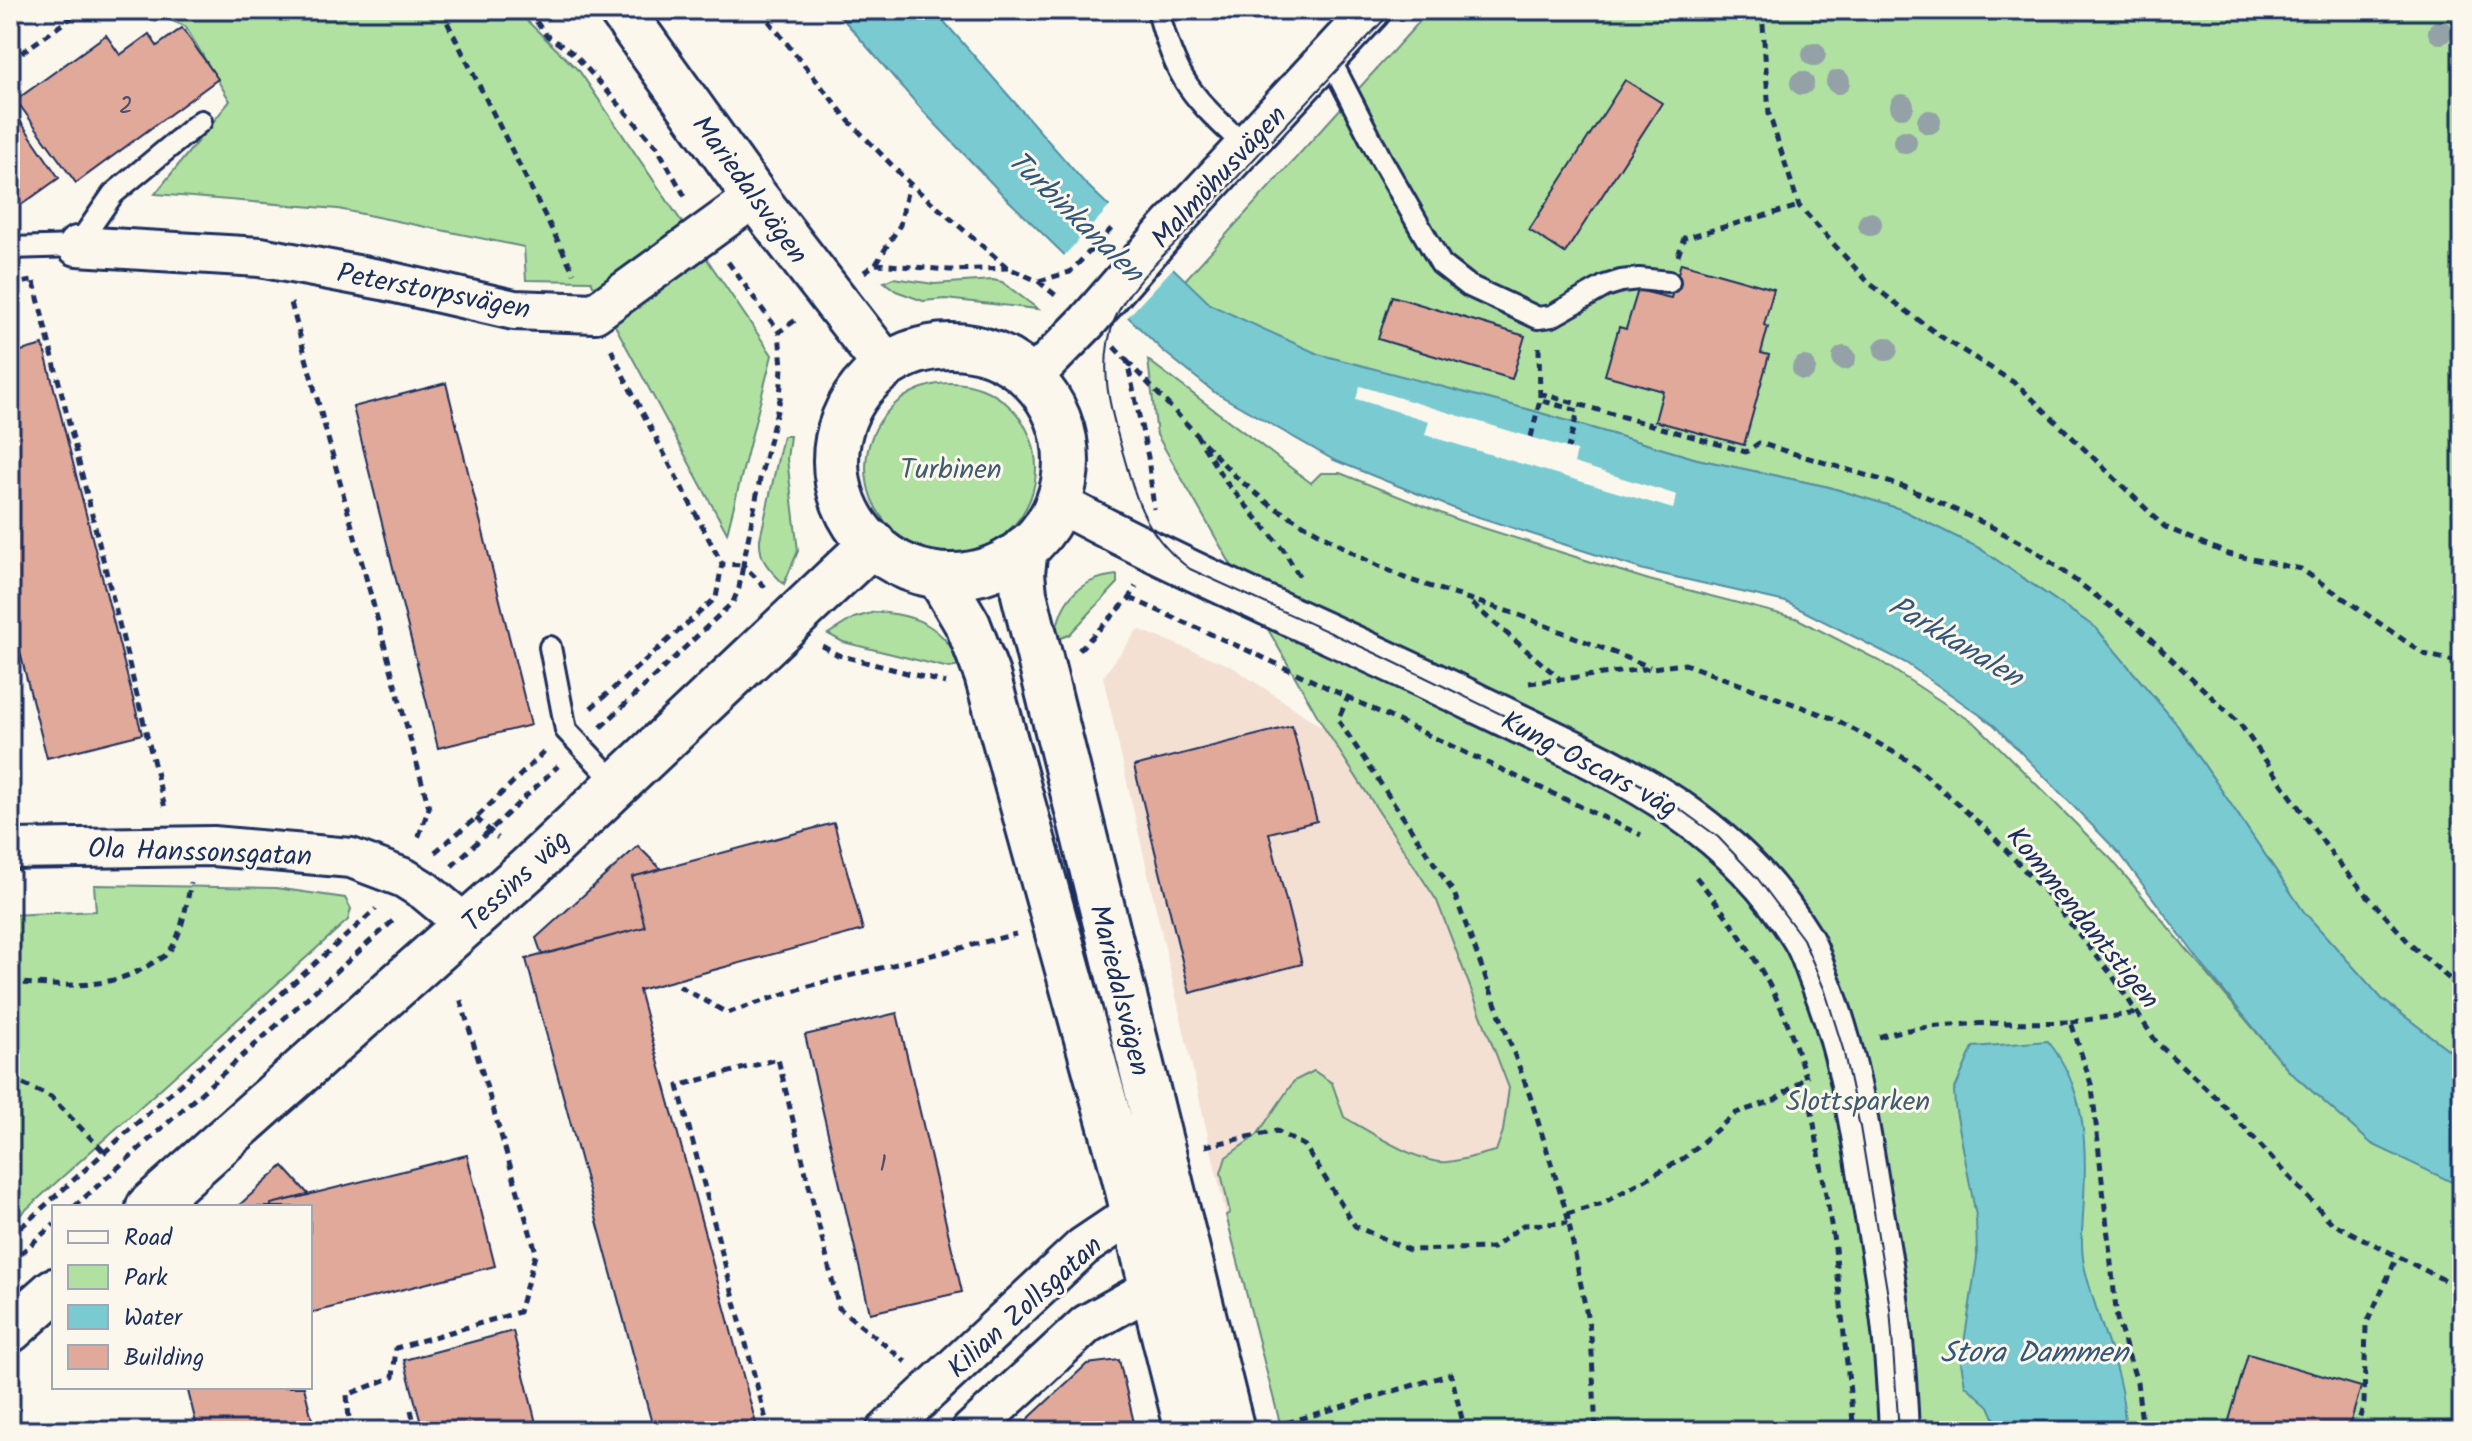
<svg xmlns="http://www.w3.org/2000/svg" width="2472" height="1441" viewBox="0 0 2472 1441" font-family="Kalam,sans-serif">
<rect width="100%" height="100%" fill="#fbf7ec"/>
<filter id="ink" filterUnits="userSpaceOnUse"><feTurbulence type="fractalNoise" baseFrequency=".0125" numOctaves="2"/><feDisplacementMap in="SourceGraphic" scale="16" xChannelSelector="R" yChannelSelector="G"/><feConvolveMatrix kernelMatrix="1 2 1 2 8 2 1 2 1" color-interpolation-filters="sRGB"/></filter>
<g filter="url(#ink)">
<!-- built -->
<path fill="#f3e0d3" d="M1138 629 1231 666 1325 729 1437 901 1530 1142 1226 1215 1103 677Z"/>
<!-- green -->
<path fill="#b0e1a1" stroke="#668880" stroke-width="2" d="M144 10H516L580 72 772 355 727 533 591 281 526 280 524 247 338 209 155 194 230 101 185 26Z
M1430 10H2462V1060L2382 999 2304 912 2175 722 2096 628 1979 548 1900 509 1829 487 1697 459 1527 409 1461 401 1221 323 1185 280Z
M893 278 934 284 993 280 1002 282 1038 309 945 299 923 301 896 291 884 282Z
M1148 360 1311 483 1321 473H1340L1458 520 1649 580 1796 618 1880 661 1977 725 2112 860 2288 1070 2372 1144 2462 1185V1431H1282L1226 1215 1230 1213 1221 1173 1226 1157 1257 1135 1294 1081 1314 1071 1332 1083 1344 1117C1367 1130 1421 1165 1447 1162 1463 1161 1480 1154 1496 1151L1503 1131 1509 1088 1437 901 1325 729 1157 435Z
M866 468a85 85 0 1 1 170 0a85 85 0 1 1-170 0Z
M783 436H790L787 459 798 551 784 584C769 569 759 561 760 539Z
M1117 575V584L1069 635 1055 640C1059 601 1078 579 1117 575Z
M875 612C916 614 944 626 961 666L949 668 843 642 828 634 854 618Z
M94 885 276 888 345 898 351 909 348 920 10 1224V915L96 911Z"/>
<!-- water -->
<path fill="#7acbd1" stroke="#548da3" stroke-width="2" d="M835 10H934L1084 182 1211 305 1318 354 1527 409 1697 459 1829 487 1900 509 1979 548 2096 628 2175 722 2304 912 2382 999 2462 1060V1187L2372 1144 2288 1070 2204 967 2120 854 1994 725 1906 663 1786 602 1644 570 1463 512 1334 460 1214 392 1162 350 1003 195 923 111Z
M2048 1041C2085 1088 2087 1141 2084 1198 2083 1220 2080 1243 2084 1265 2096 1321 2126 1374 2125 1431H2000L1989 1406 1965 1385 1961 1363 1977 1258 1976 1216 1955 1106 1954 1091 1973 1047Z"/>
<!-- pier -->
<path fill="#fbf7ec" d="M1112 204 1176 265 1125 320 1062 258Z
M1360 386 1577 451 1574 463 1677 495 1673 509 1425 435 1429 421 1356 399Z"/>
<!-- building -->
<path fill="#e1a999" stroke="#1b2f5e" stroke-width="2" d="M182 28 218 79 76 183 16 100 106 35 120 55 149 34 157 46Z
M1625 80 1662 103 1565 253 1529 230Z
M10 106 59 178 21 205 10 190Z
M1681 263 1774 289 1764 325 1768 327 1761 353 1769 355 1744 445 1655 421 1663 391 1605 375 1619 327 1626 329 1638 290 1671 298Z
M1392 296 1525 336 1512 379 1378 339Z
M43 345 142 734 47 758 10 613V354Z
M446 383 531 725 438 748 353 407Z
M1292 726 1317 821 1269 833 1302 964 1190 993 1134 766Z
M834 823 863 930 639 990 758 1431H654L526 959 645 927 632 877Z
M638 846 661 869 632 877 645 927 542 955 536 938Z
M897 1013 962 1292 870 1313 805 1035Z
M467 1155 495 1266 310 1313V1207H271V1204Z
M283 1166 309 1195 271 1204V1207H237Z
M513 1331 538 1431H423L404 1360Z
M2248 1354 2361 1387 2348 1431H2226Z
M1119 1360 1136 1431H1015L1087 1364Z
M187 1387H304L315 1431H198Z"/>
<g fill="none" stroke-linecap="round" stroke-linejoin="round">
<!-- service casing -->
<g stroke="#1b2f5e" stroke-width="26">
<path id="service" d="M1158 10C1175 80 1193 98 1245 146
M1326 58 1336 71 1381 159 1441 264 1469 286 1538 318 1552 316 1605 286 1621 281 1639 279 1669 282
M10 248 77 246 113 194 201 121
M550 647 566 730 617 784"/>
</g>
<!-- minor casing -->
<g stroke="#1b2f5e" stroke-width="44">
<path id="minor" d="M77 246 260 257 383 280 514 310 595 313 755 197
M1033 377 1087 322 1166 231 1371 10
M1058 503C1193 576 1337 635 1476 703 1603 765 1724 810 1802 938 1809 949 1813 963 1818 976 1844 1038 1856 1104 1867 1170 1874 1216 1884 1261 1889 1307 1895 1348 1897 1390 1899 1431
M10 849 213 846 351 858 404 878 425 891 466 925
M886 1431 1083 1247 1135 1212 1160 1205
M971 1431 1087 1324 1177 1274"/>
</g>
<!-- tertiary casing -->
<g stroke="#1b2f5e" stroke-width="50">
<path id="tertiary" d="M149 1207 528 869 873 543
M10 1330 54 1291"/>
</g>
<!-- secondary casing -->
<g stroke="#1b2f5e" stroke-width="50">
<path id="secondary" d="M621 10 755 197 885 365
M836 461a115 115 0 1 1 230 0a115 115 0 1 1-230 0Z
M1025 548 1022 573 1024 594 1232 1431
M941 579 968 625 987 675 1122 1166 1188 1431"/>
</g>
<!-- path -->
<path stroke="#1b2f5e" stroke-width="5" stroke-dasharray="8 6" stroke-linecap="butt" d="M441 10 574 273
M528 10 546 35 574 54 657 147 687 200
M760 10 849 121 909 183 1008 268 1038 281 1059 298
M1762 10 1769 114 1799 206 1869 283 1940 336 2018 385 2165 527 2228 554 2301 569 2424 654 2462 663
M10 61 82 10
M1678 256 1684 238 1799 206
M728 262 779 332
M876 264 900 225 909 183
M864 272 876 264 950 270 1008 268
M1039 281 1070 272 1113 227
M34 282 165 808
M10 285 36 280
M291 303 429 808 417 841
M1114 347 1127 361 1148 457 1154 509
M1539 347 1540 400 1578 411 1568 448
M1127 361 1197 435
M1539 393 1746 452 1759 443 1905 487 1990 526 2034 550 2137 626 2240 724 2336 860 2412 946 2462 990
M1196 434 1225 481 1283 549 1299 576
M1531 437 1540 400
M1204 443 1236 477 1270 505 1364 559 1407 579 1519 615 1650 667
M765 587 743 565 761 474 780 399 782 367 779 332 797 319
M1130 598 1260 656 1641 835
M1472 604 1559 678
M822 646 838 655 946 683
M1079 650 1130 598 1136 586
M1529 683 1685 664 1837 720 1911 762 1989 832 2044 891 2112 975 2157 1043 2216 1097 2332 1223 2452 1284 2462 1286
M1349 695 1338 720 1454 893 1530 1096 1567 1214 1591 1336 1596 1431
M591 708 716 598 722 564 628 385 610 347
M601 727 733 602 739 588 743 565 722 564
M476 818 498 838
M435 852 476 818 545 751
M452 866 558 766
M1696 877C1730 918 1760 963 1783 1012 1792 1033 1798 1055 1806 1077
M10 982C57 986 109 991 151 964 155 961 163 958 167 954 182 938 186 904 191 883
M679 986 727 1013 805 987 1016 934
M2071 1022 2138 1013
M1879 1037C1930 1020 2015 1024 2071 1022L2092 1087 2117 1319 2137 1382 2143 1431
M10 1078 51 1097 105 1153
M1809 1094 1835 1248 1854 1431
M1205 1146 1277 1131 1305 1146 1355 1226 1409 1250 1493 1248 1523 1225 1568 1223
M74 1207 395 919
M1567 1214 1603 1203 1684 1158 1736 1113 1775 1100 1808 1076
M10 1237 376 909
M10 1263 54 1224
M411 1410 416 1431
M1273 1427 1451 1374 1465 1431
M350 1431 347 1395 393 1377 396 1348 519 1312 536 1252 460 998
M769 1431 678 1086 778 1059 839 1308 906 1362
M2356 1431 2364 1403 2366 1325 2397 1257"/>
<!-- service -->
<use href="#service" stroke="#fbf7ec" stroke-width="20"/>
<!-- minor -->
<use href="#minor" stroke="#fbf7ec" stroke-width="38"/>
<!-- tertiary -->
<use href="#tertiary" stroke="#fbf7ec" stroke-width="44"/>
<!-- secondary -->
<use href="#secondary" stroke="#fbf7ec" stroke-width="44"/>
<!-- tram -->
<path stroke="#1b2f5e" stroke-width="2" d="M1393 10C1327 81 1260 152 1195 223 1169 251 1127 286 1114 321 1097 367 1111 412 1124 457 1138 506 1148 538 1190 569L1375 653 1587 756 1662 796 1718 837 1758 879 1803 939 1825 991 1843 1049 1860 1127 1890 1308 1899 1431"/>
</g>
<!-- trees -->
<g fill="#94a2a7">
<circle cx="2440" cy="32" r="12"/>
<circle cx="1814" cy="54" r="12"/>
<circle cx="1838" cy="82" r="12"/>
<circle cx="1802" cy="83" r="12"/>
<circle cx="1902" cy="106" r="12"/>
<circle cx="1929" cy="122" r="12"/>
<circle cx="1905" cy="142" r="12"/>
<circle cx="1870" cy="224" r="12"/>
<circle cx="1886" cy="349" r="12"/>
<circle cx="1844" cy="358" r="12"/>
<circle cx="1804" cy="368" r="12"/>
</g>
</g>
<g text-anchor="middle" stroke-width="6" stroke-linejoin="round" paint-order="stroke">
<!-- number labels -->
<g font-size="24" fill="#4c4e6d">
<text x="126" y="113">2</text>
<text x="883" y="1171">1</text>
</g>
<!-- street labels -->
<g font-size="28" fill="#1b2f5e" stroke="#fbf7ec">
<text transform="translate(1218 176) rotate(-47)" y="10">Malmöhusvägen</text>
<text transform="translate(751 189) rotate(54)" y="10">Mariedalsvägen</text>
<text transform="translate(434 290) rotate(11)" y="10">Peterstorpsvägen</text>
<text transform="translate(1590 763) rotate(28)" y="10">Kung Oscars väg</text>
<text transform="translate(200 851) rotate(2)" y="10">Ola Hanssonsgatan</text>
<text transform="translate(515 880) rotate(-43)" y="10">Tessins väg</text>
<text transform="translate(2084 917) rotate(51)" y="10">Kommendantstigen</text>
<text transform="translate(1121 990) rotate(76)" y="10">Mariedalsvägen</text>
<text transform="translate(1024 1306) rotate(-42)" y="10">Kilian Zollsgatan</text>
</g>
<!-- park labels -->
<g font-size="28" fill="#405c6f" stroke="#fbf7ec">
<text x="951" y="478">Turbinen</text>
<text x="1858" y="1110">Slottsparken</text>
</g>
<!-- water labels -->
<g font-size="30" font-style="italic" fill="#33567b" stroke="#fbf7ec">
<text transform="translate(1076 216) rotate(44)" y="10">Turbinkanalen</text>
<text transform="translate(1956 641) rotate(31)" y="10">Parkkanalen</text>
<text x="2034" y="1362">Stora Dammen</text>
</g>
</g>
<!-- margin -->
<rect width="2472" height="1441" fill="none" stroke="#fbf7ec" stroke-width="40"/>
<rect x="20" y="20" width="2432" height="1401" fill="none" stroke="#1b2f5e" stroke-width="3" filter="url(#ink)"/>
<!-- legend -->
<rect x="52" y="1205" width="260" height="184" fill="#fbf7ec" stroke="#a1a7b3" stroke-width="2"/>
<rect x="68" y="1231" width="40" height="12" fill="#fbf7ec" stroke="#a1a7b3" stroke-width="2"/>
<text x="124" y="1245" font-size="24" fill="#1b2f5e">Road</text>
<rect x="68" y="1265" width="40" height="24" fill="#b0e1a1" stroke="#a1a7b3" stroke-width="2"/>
<text x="124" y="1285" font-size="24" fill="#1b2f5e">Park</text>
<rect x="68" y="1305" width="40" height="24" fill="#7acbd1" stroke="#a1a7b3" stroke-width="2"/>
<text x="124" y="1325" font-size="24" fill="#1b2f5e">Water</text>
<rect x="68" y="1345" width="40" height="24" fill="#e1a999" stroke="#a1a7b3" stroke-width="2"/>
<text x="124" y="1365" font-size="24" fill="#1b2f5e">Building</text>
</svg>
